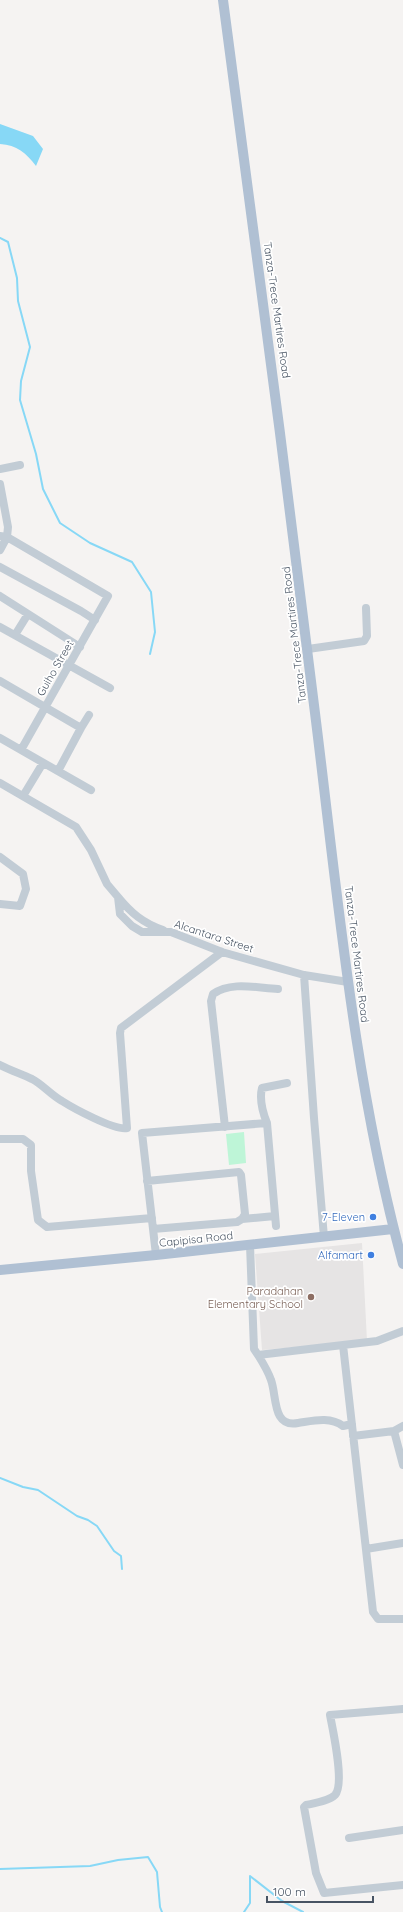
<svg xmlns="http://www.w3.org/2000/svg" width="403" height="1912" viewBox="0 0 403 1912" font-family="Quicksand,sans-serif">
<rect width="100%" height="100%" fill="#f5f3f2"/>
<!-- education -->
<path fill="#e6e4e4" d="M362 1243 367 1341 262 1350 255 1254Z"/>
<!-- green -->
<path fill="#bef5d7" d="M244 1132 246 1163 229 1165 226 1134Z"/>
<!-- water -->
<path fill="#87d8f6" d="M0 124 33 136 43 149 36 166C26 153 17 145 0 144Z"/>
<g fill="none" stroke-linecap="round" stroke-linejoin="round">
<!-- stream -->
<path stroke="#87d8f6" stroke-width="2" d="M0 238 8 242 17 278 18 301 30 347 21 381 20 400 36 454 43 489 60 523 90 543 132 562 151 592 155 632 150 654
M0 1478 23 1487 38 1490 77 1516 88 1520 97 1526 114 1551 121 1556 122 1569
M0 1869 90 1866 118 1860 148 1857 157 1872 160 1907 162 1912
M244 1912 250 1903V1876L282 1901 303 1912"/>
<!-- minor -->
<path stroke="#c2ccd5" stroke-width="8" d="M0 469 20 465
M0 484 8 527 7 537 108 596 21 750
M0 536 7 537 0 550
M0 567 81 611 95 620
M0 596 80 647
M0 627 110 688
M15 635 28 614
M308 649 364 641 367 636 366 608
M0 681 81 728 89 715
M0 738 91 790
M58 771 81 728
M0 783 76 827 91 850 107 884 118 897 120 914 132 926 142 932H171L222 952 304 975 348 982
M23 796 43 763
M0 857 23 874 26 889 20 906 0 904
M118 897C131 913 143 923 163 930
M304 975 314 1118 324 1237
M0 1065C10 1070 21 1074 32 1079 42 1084 51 1095 62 1101 73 1108 115 1131 127 1128L120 1033 121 1028 222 952
M225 1127 211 1001 213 994C231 981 257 988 278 989
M0 1139H23L31 1145V1171L38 1220 47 1227 152 1218
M147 1181 239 1172 241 1175 245 1214 242 1219 237 1222 153 1229
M242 1219 275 1216
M276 1226 267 1123C263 1113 259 1100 262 1088L287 1083
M250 1245 254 1349 258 1355 343 1345 373 1612 378 1619H403
M156 1255 142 1133 267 1123
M343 1345 377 1341 403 1331
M258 1355C263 1363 268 1371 271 1380 277 1396 272 1428 298 1423 312 1421 330 1416 343 1426L352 1424
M394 1431 403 1465
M353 1436 394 1431 403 1426
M366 1549 403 1543
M403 1709 330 1715C333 1731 345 1784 335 1795 329 1801 315 1803 306 1805L304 1807 316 1873 324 1893 403 1885
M349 1838 403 1830"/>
<!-- major -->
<path stroke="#b0c0d3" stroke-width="10" d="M223 0C255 238 286 475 315 713 338 898 354 1084 403 1264
M0 1270 156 1255 393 1229"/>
</g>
<!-- markers -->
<g fill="#3f7fe0" stroke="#fff" stroke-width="1.5">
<circle cx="373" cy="1217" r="4"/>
<circle cx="371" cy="1255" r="4"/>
</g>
<circle fill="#8d6e63" stroke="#fff" stroke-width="1.5" cx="311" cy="1297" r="4"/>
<g text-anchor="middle" stroke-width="3.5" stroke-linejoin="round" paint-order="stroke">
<!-- street labels -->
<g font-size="11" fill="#485463" stroke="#fff">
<text transform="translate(277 310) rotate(82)" y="4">Tanza-Trece Martires Road</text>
<text transform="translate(294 635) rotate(-97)" y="4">Tanza-Trece Martires Road</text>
<text transform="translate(55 668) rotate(-60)" y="4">Guiho Street</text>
<text transform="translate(214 936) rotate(18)" y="4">Alcantara Street</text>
<text transform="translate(357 954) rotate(83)" y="4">Tanza-Trece Martires Road</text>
<text transform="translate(196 1239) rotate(-6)" y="4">Capipisa Road</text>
</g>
<!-- shop labels -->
<g font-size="11" fill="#366cbe" stroke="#fff" text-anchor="end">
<text x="365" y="1221">7-Eleven</text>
<text x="363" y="1259">Alfamart</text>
</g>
<!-- education labels -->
<g font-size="11" fill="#785e54" stroke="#fff" text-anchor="end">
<text x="303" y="1295">Paradahan<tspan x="303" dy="13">Elementary School</tspan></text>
</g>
</g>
<!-- scale -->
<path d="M267 1896v6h106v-6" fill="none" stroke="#485463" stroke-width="2"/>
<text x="273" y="1896" font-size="12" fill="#485463" stroke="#ffffff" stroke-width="3" paint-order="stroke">100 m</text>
</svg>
